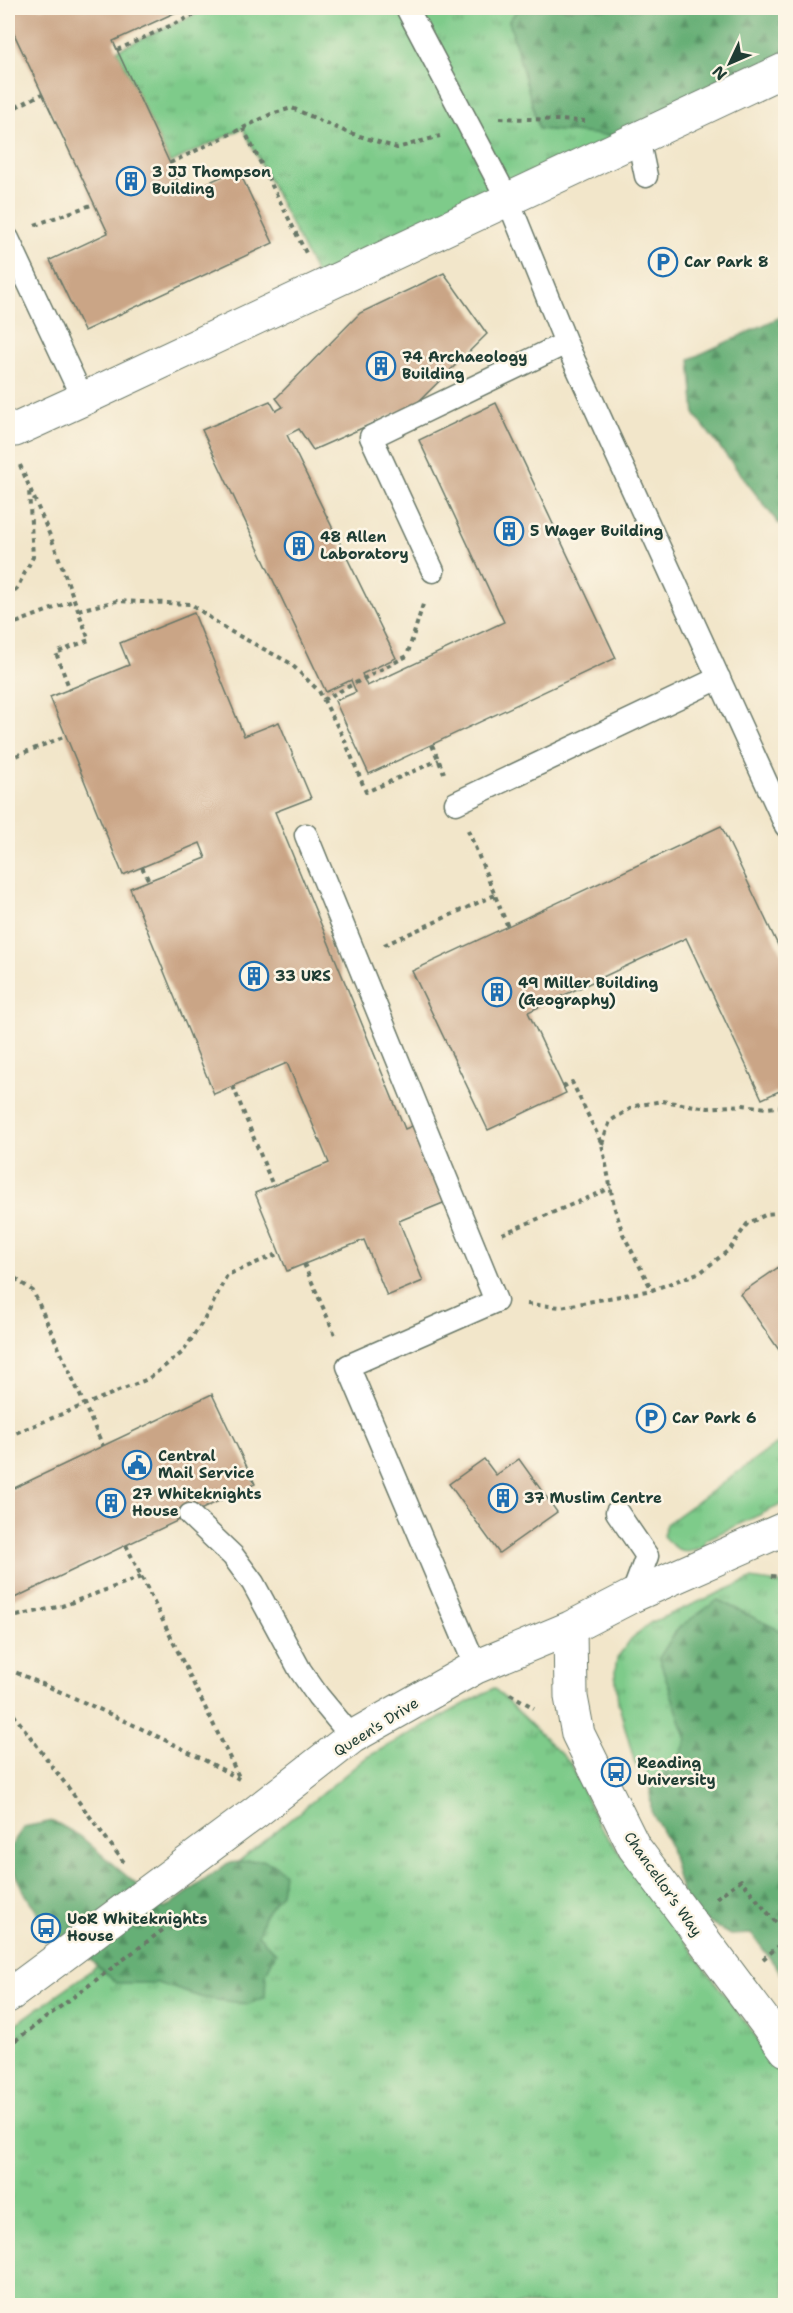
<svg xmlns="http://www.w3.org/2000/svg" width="793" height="2313" viewBox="0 0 793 2313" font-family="'Shantell Sans',sans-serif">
<defs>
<pattern id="grass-tufts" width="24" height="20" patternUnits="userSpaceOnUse" patternTransform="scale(1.5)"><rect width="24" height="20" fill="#7ecb8a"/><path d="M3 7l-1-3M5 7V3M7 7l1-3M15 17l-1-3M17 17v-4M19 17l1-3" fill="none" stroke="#67a672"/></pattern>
<pattern id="forest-firs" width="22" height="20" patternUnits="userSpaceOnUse" patternTransform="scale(1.5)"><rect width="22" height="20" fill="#66af76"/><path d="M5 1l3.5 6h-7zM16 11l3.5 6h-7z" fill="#539062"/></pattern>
</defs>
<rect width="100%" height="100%" fill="#fcf5e5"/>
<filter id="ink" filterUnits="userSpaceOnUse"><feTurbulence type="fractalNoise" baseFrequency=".0167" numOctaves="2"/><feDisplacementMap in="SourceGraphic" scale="12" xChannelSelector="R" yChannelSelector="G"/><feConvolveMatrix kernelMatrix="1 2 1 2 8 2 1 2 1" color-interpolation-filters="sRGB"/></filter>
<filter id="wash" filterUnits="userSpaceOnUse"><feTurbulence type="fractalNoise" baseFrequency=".008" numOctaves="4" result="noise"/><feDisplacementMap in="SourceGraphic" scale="24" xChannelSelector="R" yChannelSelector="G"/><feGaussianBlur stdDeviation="1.35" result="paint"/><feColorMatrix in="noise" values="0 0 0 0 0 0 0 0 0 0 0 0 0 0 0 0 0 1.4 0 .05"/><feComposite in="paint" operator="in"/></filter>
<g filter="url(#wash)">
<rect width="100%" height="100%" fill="#f2e6ca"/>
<!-- grass -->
<path fill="url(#grass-tufts)" stroke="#4e845f" stroke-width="1.5" d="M209 8H519L509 21 638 138 323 288 243 128 170 163 117 50Z
M785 1438V1503L705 1540V1546C684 1554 678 1553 663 1536L666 1524Z
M751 1579 785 1584V1633L718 1600 659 1658 688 1740 677 1763 667 1764 664 1776 650 1780 644 1766 637 1769 634 1760 618 1702 615 1672 617 1658 631 1639 650 1623Z
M494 1688 571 1764 598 1824 785 2076V2305H8V2030L206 1888 367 1757Z"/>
<!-- forest -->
<path fill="url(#forest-firs)" stroke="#427655" stroke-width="1.5" d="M519 8H785V69L638 138 539 129 509 21Z
M785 315V526L779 524 695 415 690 359Z
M718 1600 785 1633 786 1958 781 1964 785 1971V1979L752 1934 730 1935 686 1909 669 1844 651 1811 650 1780 664 1776 667 1764 677 1762 687 1740 659 1658 678 1628Z
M53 1821 80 1836 165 1909 228 1863 262 1860 275 1865 284 1873 281 1893 264 1916 258 1935 276 1953 266 1973 265 1997 249 2004 203 1998 158 1983H116L75 1945 48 1930 23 1890 8 1859V1850L24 1827Z"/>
<g id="blocks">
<!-- building -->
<path fill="#caa586" d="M8 8H185L113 41 184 194 238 169 273 243 84 331 50 260 108 233 8 21Z
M444 273 487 334 416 404 313 450 299 429 287 435 396 658 362 674 364 679 367 686 504 622 419 440 496 403 616 658 369 774 335 701 356 692 353 685 351 680 326 692 202 430 270 401 276 411 283 407 276 398 360 313Z
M11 531 9 547H8V532Z
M194 613 244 736 279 722 311 798 275 812 405 1129 417 1124 448 1201 399 1221 423 1281 387 1296 364 1240 287 1271 255 1193 329 1163 287 1063 214 1094 130 888 206 858 200 843 123 875 50 697 129 665 120 643Z
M721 826 786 962V1088L762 1099 686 938 528 1012 566 1093 488 1130 412 971Z
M786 1262V1360L740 1294Z
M212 1394 255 1484 8 1601V1491Z
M484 1459 496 1475 519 1459 557 1512 499 1553 449 1484Z"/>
</g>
</g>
<g filter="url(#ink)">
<use href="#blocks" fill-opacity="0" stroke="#697868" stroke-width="1.5"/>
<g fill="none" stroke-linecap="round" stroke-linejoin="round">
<!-- lane casing -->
<g stroke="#697868" stroke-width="25">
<path id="lane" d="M407 8 508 200 566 343 786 826
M638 138 646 176
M8 239 83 399
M433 571 371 437 566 343
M456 803 719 678
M306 835 496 1301 348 1366 476 1667
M617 1512 647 1556 632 1596
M190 1515 233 1556 253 1583 300 1670 318 1696 352 1737"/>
</g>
<!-- street casing -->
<g stroke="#697868" stroke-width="35">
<path id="street" d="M8 427 15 430 83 399 786 69
M570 1628 571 1697 578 1734 634 1847 786 2050
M8 1996 256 1812 352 1737 476 1667 570 1628 632 1596 786 1528"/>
</g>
<!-- path -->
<path stroke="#697868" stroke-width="4" stroke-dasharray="4.5 4.5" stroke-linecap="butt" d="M117 50 209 8
M8 111 42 94
M500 118 585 121
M243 128 271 114 292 108 344 131 397 148 440 136
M170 163 243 128 307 255
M35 225 94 204
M20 465 54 545 89 640 56 653 70 690
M8 597 17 588 33 557 29 490
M78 610 117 601 191 604 226 629 290 663 319 691 345 741 366 792 439 760
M8 626 75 600
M323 700 407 656 424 601
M432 745 444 773
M8 759 66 736
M468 830 508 927
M142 867 149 881
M384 945 495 895
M233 1086 273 1186
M563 1087 572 1082 602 1144 614 1206 623 1234 652 1290
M602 1144 610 1121 635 1106 662 1101 708 1108 743 1105 766 1108 786 1106
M502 1234 611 1188
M304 1264 336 1337
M8 1273 33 1291 103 1446
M527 1304 561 1307 652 1290 701 1272 730 1249 747 1224 767 1214 786 1212
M8 1436 148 1379 183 1352 207 1315 227 1275 280 1253
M126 1545 240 1779
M771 1576 786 1578
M8 1618 62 1606 141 1577
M8 1669C86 1703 165 1737 239 1779
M510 1694 534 1708
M8 1707 126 1865
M716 1898 741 1880 786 1935
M763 1959 786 1940
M8 2046 164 1929"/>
<!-- lane -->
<use href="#lane" stroke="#fff" stroke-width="22"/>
<!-- street -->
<use href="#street" stroke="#fff" stroke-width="33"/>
</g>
</g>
<!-- icons -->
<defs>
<g id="building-ring" transform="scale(1.5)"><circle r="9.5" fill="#fcf5e5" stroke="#1f6fb2" stroke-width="1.5"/><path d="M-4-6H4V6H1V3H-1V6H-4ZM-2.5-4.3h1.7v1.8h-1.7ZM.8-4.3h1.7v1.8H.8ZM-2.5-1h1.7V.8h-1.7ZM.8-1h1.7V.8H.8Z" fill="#1f6fb2"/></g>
<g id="parking-ring" transform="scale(1.5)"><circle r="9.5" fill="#fcf5e5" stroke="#1f6fb2" stroke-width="1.5"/><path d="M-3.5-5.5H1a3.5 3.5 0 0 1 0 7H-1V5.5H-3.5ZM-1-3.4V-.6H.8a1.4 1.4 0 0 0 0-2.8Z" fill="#1f6fb2"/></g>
<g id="civic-ring" transform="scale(1.5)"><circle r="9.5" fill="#fcf5e5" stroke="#1f6fb2" stroke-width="1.5"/><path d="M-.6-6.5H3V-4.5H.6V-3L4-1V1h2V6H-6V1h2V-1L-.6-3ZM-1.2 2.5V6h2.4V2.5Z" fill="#1f6fb2"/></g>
<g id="bus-ring" transform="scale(1.5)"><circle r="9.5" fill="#fcf5e5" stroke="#1f6fb2" stroke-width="1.5"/><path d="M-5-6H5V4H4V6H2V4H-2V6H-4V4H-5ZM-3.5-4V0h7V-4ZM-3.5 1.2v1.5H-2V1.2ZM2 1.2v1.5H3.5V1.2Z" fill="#1f6fb2"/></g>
</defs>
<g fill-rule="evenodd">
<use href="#building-ring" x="131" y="181"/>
<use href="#parking-ring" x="663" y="262"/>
<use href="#building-ring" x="381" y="366"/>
<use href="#building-ring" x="509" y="531"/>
<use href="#building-ring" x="299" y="546"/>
<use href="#building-ring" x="254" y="976"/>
<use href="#building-ring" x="497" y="992"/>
<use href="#parking-ring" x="651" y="1418"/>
<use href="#civic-ring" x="137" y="1465"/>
<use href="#building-ring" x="503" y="1498"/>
<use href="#building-ring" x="111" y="1503"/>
<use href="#bus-ring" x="616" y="1772"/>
<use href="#bus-ring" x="46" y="1928"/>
</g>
<g text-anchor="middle" stroke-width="5" stroke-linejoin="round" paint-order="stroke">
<!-- poi labels -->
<g font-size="15" font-weight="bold" fill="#1f3d34" stroke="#fcf5e5" text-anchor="start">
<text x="152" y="177">3 JJ Thompson<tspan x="152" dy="17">Building</tspan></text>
<text x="684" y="267">Car Park 8</text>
<text x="402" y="362">74 Archaeology<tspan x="402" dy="17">Building</tspan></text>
<text x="530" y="536">5 Wager Building</text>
<text x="320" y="542">48 Allen<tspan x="320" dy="17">Laboratory</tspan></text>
<text x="275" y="981">33 URS</text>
<text x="518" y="988">49 Miller Building<tspan x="518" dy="17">(Geography)</tspan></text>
<text x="672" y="1423">Car Park 6</text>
<text x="158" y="1461">Central<tspan x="158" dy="17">Mail Service</tspan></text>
<text x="132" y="1499">27 Whiteknights<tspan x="132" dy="17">House</tspan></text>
<text x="524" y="1503">37 Muslim Centre</text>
<text x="637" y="1768">Reading<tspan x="637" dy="17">University</tspan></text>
<text x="67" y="1924">UoR Whiteknights<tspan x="67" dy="17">House</tspan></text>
</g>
<!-- street labels -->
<g font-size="15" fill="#1f3d34" stroke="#fcf5e5">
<text transform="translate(376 1727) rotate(-32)" y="5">Queen's Drive</text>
<text transform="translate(663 1884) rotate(55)" y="5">Chancellor's Way</text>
</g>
</g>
<!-- margin -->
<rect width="793" height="2313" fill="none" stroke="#fcf5e5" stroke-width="30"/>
<!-- north arrow -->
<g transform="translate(730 63) rotate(226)" stroke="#fcf5e5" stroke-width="4.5" paint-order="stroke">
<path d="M0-4.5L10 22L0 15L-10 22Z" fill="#1f3d34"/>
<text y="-9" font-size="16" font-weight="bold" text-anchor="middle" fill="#1f3d34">N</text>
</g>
</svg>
